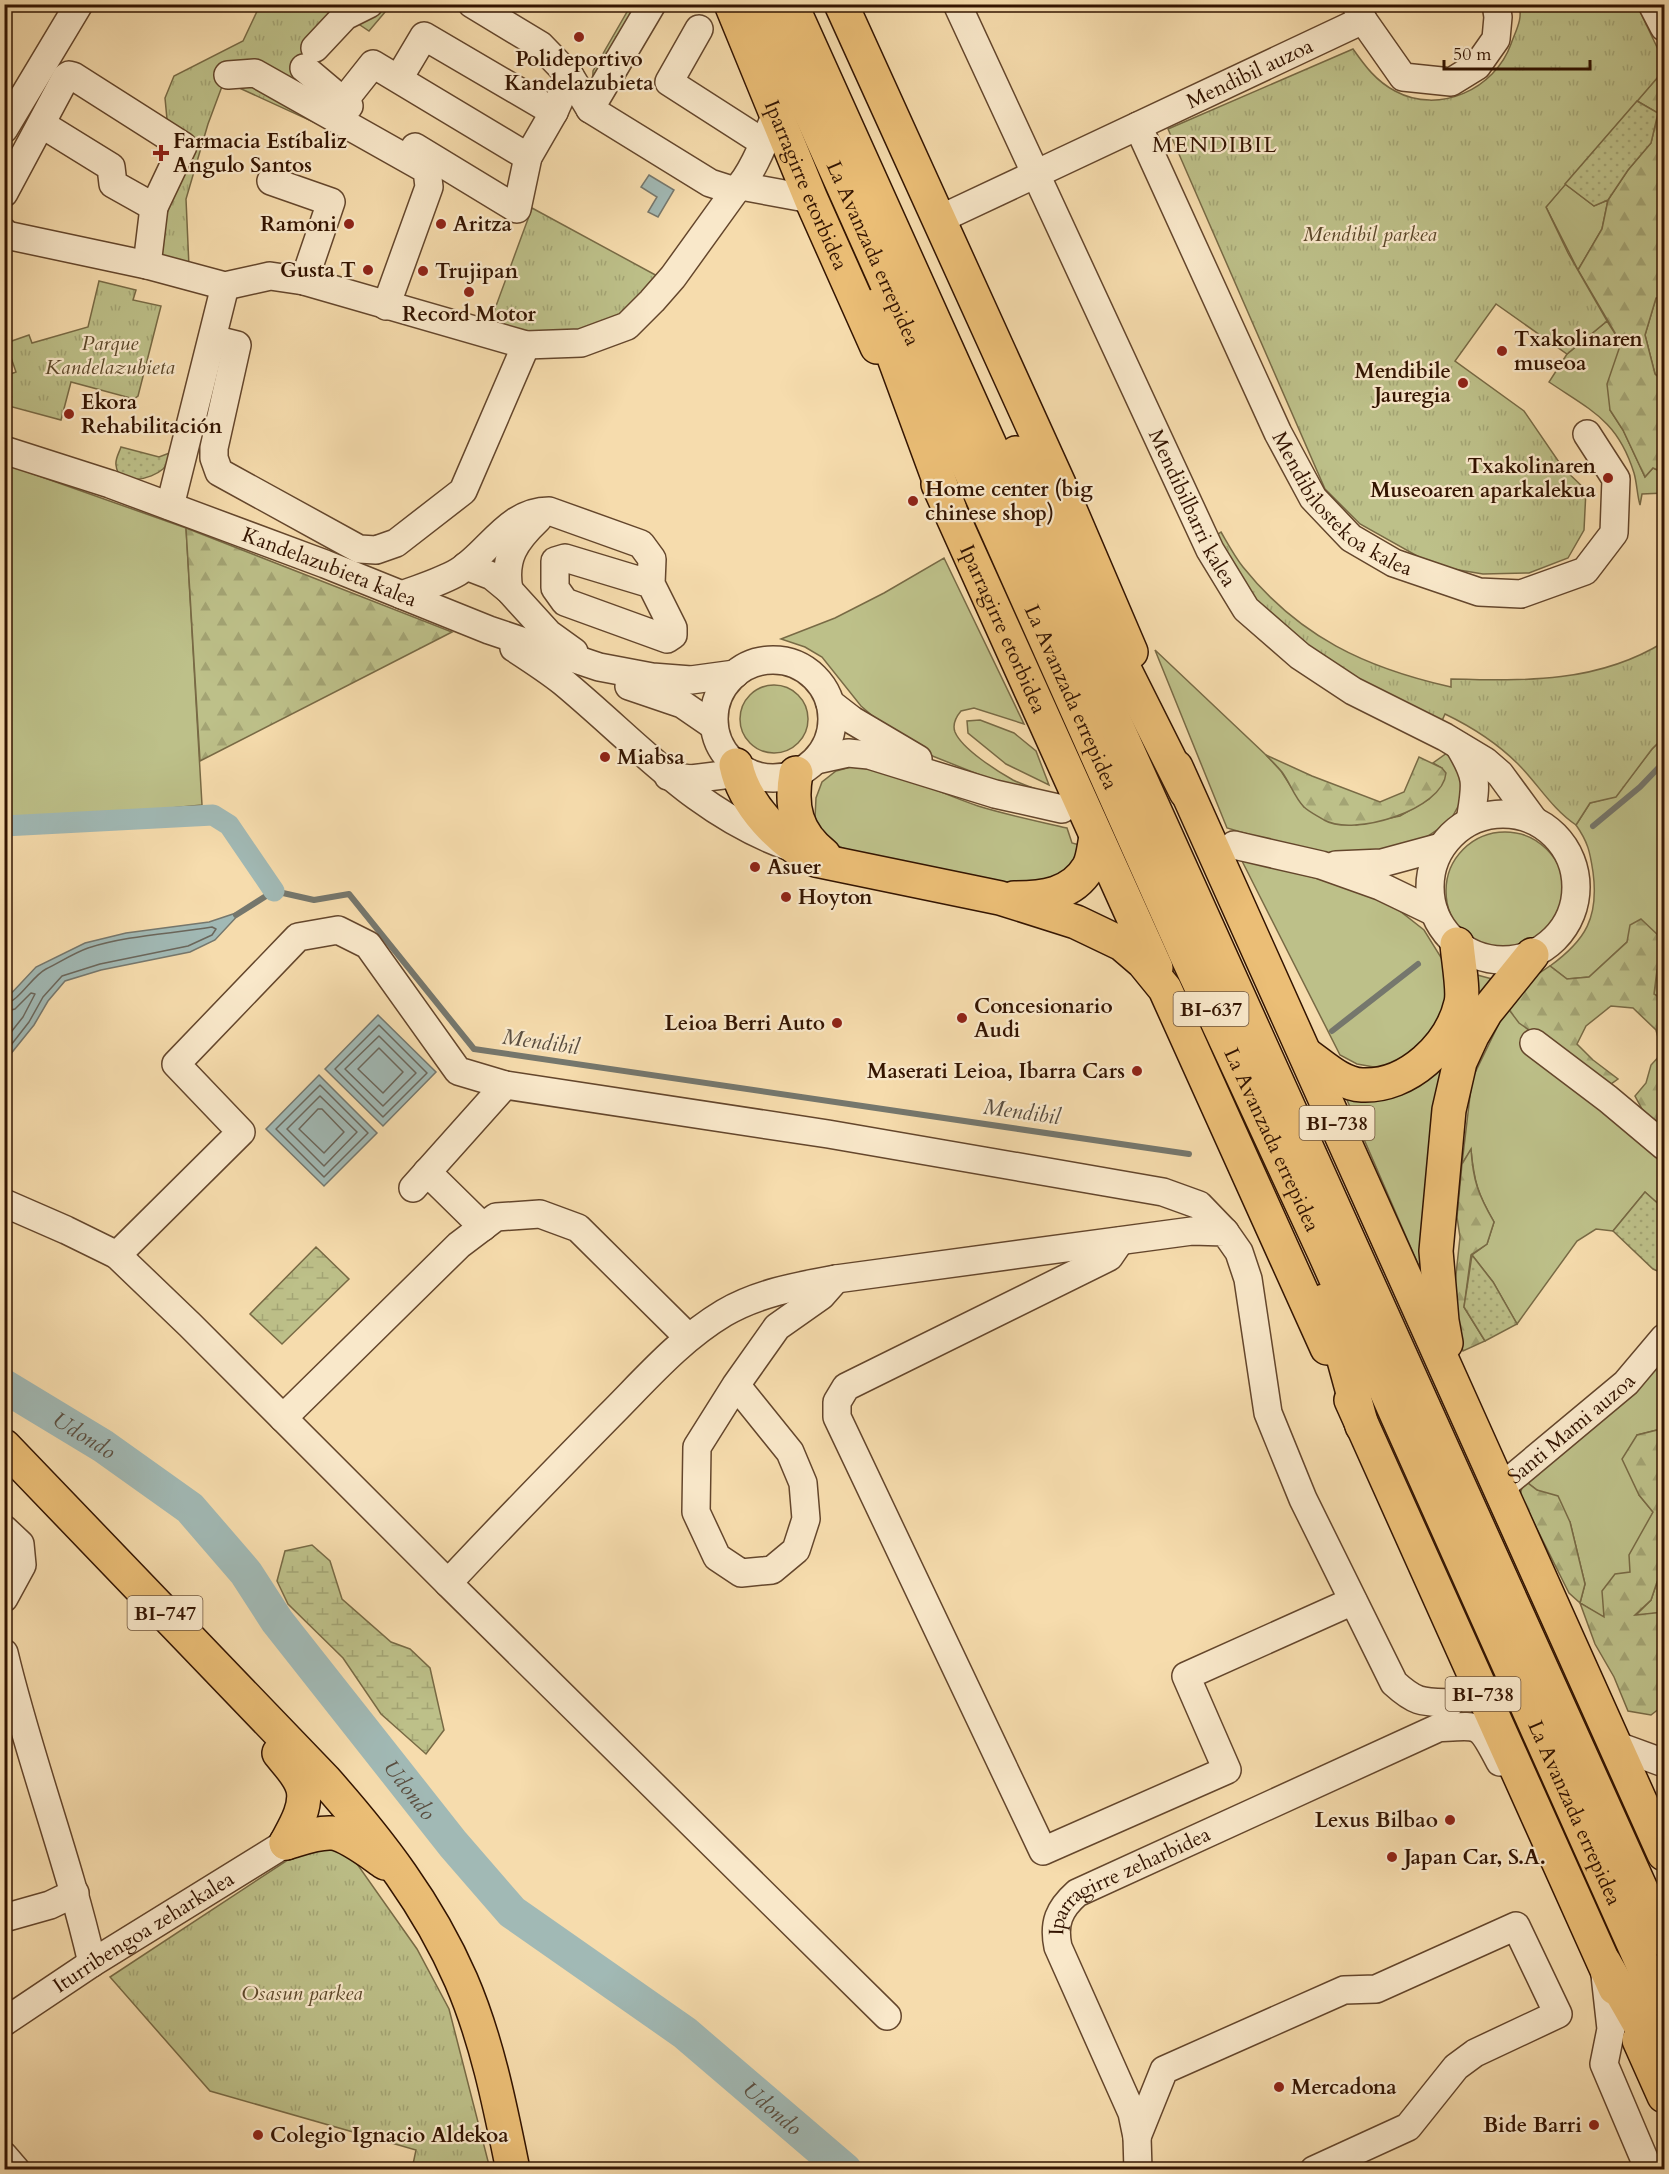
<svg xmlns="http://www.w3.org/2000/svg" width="1669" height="2174" viewBox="0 0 1669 2174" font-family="Cardo,serif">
<defs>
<pattern id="forest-firs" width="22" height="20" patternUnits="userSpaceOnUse" patternTransform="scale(1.5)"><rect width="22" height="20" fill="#bdc089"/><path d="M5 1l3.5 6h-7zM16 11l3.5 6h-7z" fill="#a3a474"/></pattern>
<pattern id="wetland-marsh" width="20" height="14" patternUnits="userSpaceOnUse" patternTransform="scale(1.5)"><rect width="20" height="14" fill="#bdc089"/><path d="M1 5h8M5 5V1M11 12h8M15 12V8" fill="none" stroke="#a3a474"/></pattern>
<pattern id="park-tufts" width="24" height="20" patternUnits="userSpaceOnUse" patternTransform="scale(1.5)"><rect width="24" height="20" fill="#bdc089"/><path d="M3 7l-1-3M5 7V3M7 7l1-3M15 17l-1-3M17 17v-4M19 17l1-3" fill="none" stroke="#a3a474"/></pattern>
<pattern id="garden-dots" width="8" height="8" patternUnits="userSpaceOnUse" patternTransform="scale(1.5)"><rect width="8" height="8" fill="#bdc089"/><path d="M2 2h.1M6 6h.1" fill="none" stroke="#a3a474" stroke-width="1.8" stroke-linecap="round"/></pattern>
</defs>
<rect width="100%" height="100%" fill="#f6dcad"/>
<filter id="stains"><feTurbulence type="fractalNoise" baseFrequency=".00333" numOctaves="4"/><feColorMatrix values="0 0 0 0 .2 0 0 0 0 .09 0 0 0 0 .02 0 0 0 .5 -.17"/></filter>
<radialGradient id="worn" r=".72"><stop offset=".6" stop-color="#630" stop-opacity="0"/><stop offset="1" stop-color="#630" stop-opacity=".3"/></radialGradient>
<!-- grass -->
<path fill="#bdc089" stroke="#786a45" stroke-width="1.5" d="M1565 184 1594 206 1608 200 1602 229 1578 270 1546 207Z
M1664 295V382L1655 374 1645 335 1656 298Z
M1607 321 1621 343 1610 410 1623 430 1645 477 1653 468 1664 473V493L1642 494 1640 505C1637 495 1637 483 1634 473 1618 421 1592 411 1549 382L1567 354Z
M5 464 186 528 202 805 5 824Z
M944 558 1024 724 974 708 961 711C956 717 952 724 955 732 962 749 997 771 1013 780 1025 786 1040 790 1053 795L995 781 925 753 890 731 861 706 822 657 805 647 781 639 835 618 884 593Z
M1155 650 1266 755 1281 771 1304 807 1356 825 1400 816 1429 799 1442 768 1433 763 1447 753 1463 771 1461 801 1450 821 1422 840 1364 855 1314 853 1227 828Z
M740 719a34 34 0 1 1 68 0a34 34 0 1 1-68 0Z
M980 720 1014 733 1036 751 1049 785 1006 764 968 733 967 721Z
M1664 737V876L1659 877V892L1664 898V946L1661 938 1627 942 1589 977 1567 979 1550 966C1586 940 1599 917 1593 872 1590 852 1588 842 1576 825L1590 803 1616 796 1652 749Z
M851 767C895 769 936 792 978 806 1007 815 1037 821 1067 828L1072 843 1083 846 1065 879 1011 886 866 857 840 847 823 834 815 818 816 798 822 782 836 771Z
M1446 891a59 59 0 1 1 118 0a59 59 0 1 1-118 0Z
M1241 859 1359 889 1396 908 1424 930 1442 959 1448 982 1445 1009 1417 1053 1385 1069 1357 1064 1340 1055Z
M1664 957V1000L1654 995 1657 970Z
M1466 972 1496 980 1475 1015 1430 1292 1341 1086 1402 1090Z
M1507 1007 1567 1057 1642 1109 1664 1129V1209L1645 1192 1613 1231 1596 1229 1577 1241 1517 1324 1493 1282 1472 1255 1487 1244 1494 1222C1478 1195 1474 1181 1471 1150L1462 1164 1472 1079Z
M1664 1352V1424L1661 1429 1637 1435 1639 1495 1653 1512 1630 1572 1604 1618 1580 1603 1585 1584 1570 1522 1537 1490 1524 1480Z
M1664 1576V1612L1635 1616 1651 1600 1657 1582Z"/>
<!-- forest -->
<path fill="url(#forest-firs)" stroke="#786a45" stroke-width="1.5" d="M1664 70V295L1656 298 1645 335 1655 374 1664 382V411L1662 413 1664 418V473L1653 468 1645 477 1623 430 1610 410 1607 384 1621 343 1578 270 1602 229 1608 200 1628 170 1651 143 1658 113 1637 101Z
M186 528 452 632 200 761Z
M1266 755 1312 776 1380 802 1404 792 1419 757 1442 768 1446 773C1443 810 1353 837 1324 820 1318 816 1309 812 1304 807 1295 798 1290 783 1282 772 1277 766 1271 760 1266 755Z
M1641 919 1661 938 1664 946V957L1657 970 1654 994 1664 1000V1129L1642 1109 1635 1096 1646 1083 1651 1065 1662 1053 1656 1030 1633 1008 1611 1006 1586 1026 1577 1044 1593 1060 1618 1079 1608 1086 1519 1023 1507 1007 1526 982 1550 966 1567 979 1589 977 1627 942 1630 925Z
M1471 1149C1473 1181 1478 1194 1494 1222L1487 1244 1471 1255 1464 1307 1485 1341 1463 1351 1456 1326 1453 1303 1460 1237 1457 1217 1462 1164Z
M1664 1424V1576L1657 1582 1651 1600 1635 1615 1664 1612V1705L1651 1715 1628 1711 1614 1677 1595 1644 1580 1603 1569 1593 1520 1495 1524 1480 1537 1490 1558 1496 1570 1522 1585 1584 1580 1603 1604 1617 1602 1591 1615 1574 1630 1572 1629 1555 1653 1512 1639 1495 1622 1459 1637 1435 1661 1429Z"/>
<!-- wetland -->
<path fill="url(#wetland-marsh)" stroke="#786a45" stroke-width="1.5" d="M316 1247 349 1279 282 1344 250 1314Z
M312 1545 330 1561 342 1599 391 1642 410 1649 430 1668 444 1730 426 1754 381 1714 343 1658 288 1604 277 1581 285 1551Z"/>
<!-- park -->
<path fill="url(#park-tufts)" stroke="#786a45" stroke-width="1.5" d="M260 5H391L369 31 342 13 315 60 381 153 224 81 208 124 186 199 189 267 156 259 165 201 191 139 167 119 165 98 174 76 243 41Z
M631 5H647L592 98 593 71Z
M1519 5H1637L1664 62V70L1546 207 1568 253 1607 321 1567 354 1496 304 1455 361 1524 411 1563 468 1586 490 1584 530 1568 558 1529 573 1483 574 1435 566 1360 524 1325 489 1168 129 1353 49C1365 66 1376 81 1395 91 1439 115 1495 89 1511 44 1516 30 1523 19 1519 5Z
M532 208 661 278 621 321 577 337 527 338 489 325Z
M99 281 136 290 133 300 161 306 138 396 134 399 71 382 61 420 5 405V376L16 372 6 343 29 335 32 343 88 327Z
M1221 532C1228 544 1235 557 1243 567 1299 637 1366 668 1451 687V679C1526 681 1598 683 1664 642V737L1652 749 1616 797 1590 803 1576 825C1552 809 1538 784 1518 764 1497 743 1472 727 1445 714L1441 723C1385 694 1326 669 1279 626 1252 601 1233 567 1214 537Z
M309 1846 332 1847 355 1861 417 1949 449 2009 490 2169H412L416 2150 210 2091 110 1977Z"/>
<!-- garden -->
<path fill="url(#garden-dots)" stroke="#786a45" stroke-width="1.5" d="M1637 101 1658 113 1651 143 1628 170 1608 200 1594 206 1565 184Z
M121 447 159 457 172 452C170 458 168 464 163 469 152 479 118 488 116 465 115 459 119 453 121 447Z
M1645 1192 1664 1209V1274L1653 1269 1613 1231Z
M1472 1255 1493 1282 1517 1324 1485 1341 1464 1307Z"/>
<!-- water -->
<path fill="#a1b9b5" stroke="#75776d" stroke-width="1.5" d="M649 175 674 190 658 217 648 212 657 197 641 187Z
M242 911 215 940 190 952 101 970 65 981 48 1001 34 1025 5 1061V1000L36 967 85 943 126 933 209 922Z
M378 1015 436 1072 383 1126 325 1069Z
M319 1075 377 1133 324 1186 266 1129Z"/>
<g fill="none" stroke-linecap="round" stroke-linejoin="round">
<!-- shore -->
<path stroke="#6a665b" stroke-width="1.5" d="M4 1004C19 1002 32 976 46 969 60 962 74 953 88 948 129 935 171 934 212 927L216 929 212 935 188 946 100 964 62 976 43 997 29 1022 4 1054
M4 1012 15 1009 31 993 35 994 23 1017 4 1041
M379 1025 427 1073 383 1117 335 1069Z
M379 1036 416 1073 383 1106 345 1069Z
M379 1048 403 1072 383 1093 358 1069Z
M320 1085 368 1133 324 1177 276 1129Z
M320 1096 357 1132 324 1166 287 1129Z
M318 1109H322L344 1132 324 1153 299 1129Z"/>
<!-- stream -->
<path stroke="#75776d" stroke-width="6" d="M1593 826 1640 787 1664 762
M236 915 274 891 314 900 349 894 474 1049 1189 1154
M1332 1031 1418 964"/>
<!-- canal -->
<path stroke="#a1b9b5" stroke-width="21" d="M4 826 213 815 229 825 274 891"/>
<!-- river -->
<path stroke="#a1b9b5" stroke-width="34" id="s1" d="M4 1386 103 1446 190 1508 246 1573 277 1621 453 1844 512 1912 685 2033 845 2170"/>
<!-- minor casing -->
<g stroke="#64462c" stroke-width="30">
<g id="minor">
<path d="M472 4 540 45 570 76 590 109 710 183 735 191"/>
<path id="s2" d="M957 4 1210 550 1246 609 1300 656 1353 691 1445 737 1485 761 1500 774 1533 819"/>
<path d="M1652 4 1664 27"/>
<path d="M1356 5 1363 20 1403 77 1451 82 1477 66 1496 39 1498 17 1496 4"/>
<path d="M699 29 669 82 764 143"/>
<path d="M315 48 345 16 369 4"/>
<path d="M304 68 349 106"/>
<path d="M228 75 255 73 427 170 429 187 386 306"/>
<path d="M399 78 424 36 554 112"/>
<path d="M350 93 373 64 528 157"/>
<path d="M590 109 652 4"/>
<path d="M43 125 111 167 113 184 154 207"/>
<path id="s3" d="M1138 126 1278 433 1313 498 1351 538 1394 563 1479 592 1521 594 1585 571 1614 533 1616 479 1587 434"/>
<path d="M4 129 79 4"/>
<path d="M415 147 517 209 528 157 554 112 570 76"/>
<path d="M271 181 331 202 304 281"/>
<path d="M741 186 811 199"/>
<path d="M4 193 66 77 69 75 73 76 183 146 154 207 147 265"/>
<path id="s4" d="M940 219 1363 20"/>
<path d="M4 232 6 235 147 265 225 286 270 276 304 281 526 345 581 343 627 326 652 301 673 277 735 191C752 176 767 135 776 114"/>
<path d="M213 339 237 345 214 448V458L219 472 359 549 376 550 396 543 463 491 526 345"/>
<path id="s5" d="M4 450 110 484 325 564 489 630 599 667 652 677 691 680 735 674"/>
<path d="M170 506 225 286"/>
<path d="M466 566 492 576 509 590 549 634 574 652"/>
<path d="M509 590C503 558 515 541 538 519"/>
<path d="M402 595C420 588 441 582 458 572 489 553 508 511 549 511L641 544 652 559 651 584 673 628V635L667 639 565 602 555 588V561L565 558 651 584"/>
<path d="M514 648C531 659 548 670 563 682 639 745 695 813 790 847"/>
<circle cx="773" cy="719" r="59"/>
<path d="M629 686 682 704 714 726"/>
<path d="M830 703 852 720 918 759"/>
<path d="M1459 746C1479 779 1476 784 1470 821"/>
<path d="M816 760 848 753 869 755 995 794 1062 809"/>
<path d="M668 776 691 779 747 772"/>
<circle cx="1503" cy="887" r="73"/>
<path d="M1234 845 1321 865 1380 886 1434 912"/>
<path d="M1336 865 1382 863 1441 847"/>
<path d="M1534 1043 1608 1099 1664 1146"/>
<path d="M427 1172 483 1227"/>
<path d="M413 1188 505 1085"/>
<path d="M4 1203 66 1230 117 1255 190 1325 448 1583C501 1526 555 1471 609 1416 646 1379 679 1340 724 1313 758 1293 798 1286 836 1279L1192 1231 1225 1232 1239 1252 1248 1279 1268 1413 1303 1499 1394 1683C1416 1703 1422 1702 1450 1703"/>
<path d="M1120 1241 1109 1257 846 1387 837 1402V1417L1043 1851 1227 1770 1186 1676 1353 1601"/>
<path d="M117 1255 241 1132 176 1064 298 937 338 930 368 945 458 1071 505 1085 828 1134 1163 1192 1199 1205 1225 1232"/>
<path d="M736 1385 790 1452 803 1483 806 1519 796 1550 772 1570 741 1573 717 1557 696 1512 697 1447 736 1385 777 1327 821 1296 836 1279"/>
<path d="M283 1418 459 1245 496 1217 540 1214 578 1228 688 1337"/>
<path id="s6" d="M1499 1489 1626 1383 1664 1338"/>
<path d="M4 1529 20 1544 22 1565 4 1598"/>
<path d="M448 1583 887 2016"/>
<path d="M4 1653C29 1758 68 1858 92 1963"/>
<path d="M1615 1745 1664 1763"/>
<path d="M4 1918 50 1905 75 1893"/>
<path d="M1604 1966 1611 2029 1604 2064 1649 2170"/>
<path id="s7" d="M4 2022 92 1963 286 1843"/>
<path d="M1137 2137 1164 2070 1344 1990 1376 1989 1516 1926 1558 2014 1475 2053 1456 2067 1408 2127 1314 2170"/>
<path d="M4 2156 16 2170"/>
<path id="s8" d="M1138 2170 1137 2137 1132 2113 1058 1947C1053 1923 1059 1909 1077 1893L1438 1728C1482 1725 1479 1722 1500 1762"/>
</g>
</g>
<!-- major casing -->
<g stroke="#331401" stroke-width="36">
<g id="major">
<path id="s9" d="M731 4 811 199 877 347"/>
<path d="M841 4 1059 484 1131 652"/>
<path id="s10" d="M938 484 1156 968"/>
<path d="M736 765C744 805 781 842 816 860L1000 898 1076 922 1122 944 1143 962 1165 989 1327 1348"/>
<path d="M1176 767 1664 1854"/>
<path d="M796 773C790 807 796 833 824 855"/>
<path d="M1014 898C1042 898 1072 895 1088 868 1093 860 1094 846 1096 837"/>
<path d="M1307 1055C1323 1066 1341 1084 1362 1085 1408 1087 1451 1046 1461 1003 1464 991 1458 958 1457 944"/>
<path d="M1446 1343 1442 1321 1436 1251 1449 1110 1460 1062 1472 1036 1486 1012 1532 955"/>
<path d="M1351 1400 1615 1988"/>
<path d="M4 1446 325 1780C379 1841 428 1904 461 1980 487 2040 500 2106 513 2170"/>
<path d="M279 1753C287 1763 300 1776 303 1789 307 1808 294 1828 286 1843"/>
<path d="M286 1843C300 1839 317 1832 332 1833 348 1835 372 1854 385 1863"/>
<path d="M1639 2040 1664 2096"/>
</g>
</g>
<!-- highway casing -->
<g stroke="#331401" stroke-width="36">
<g id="highway">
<path id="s11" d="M762 4 1186 954 1324 1252 1664 2012"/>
<path d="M791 4 1664 1940"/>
<path d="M875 306 950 510"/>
<path d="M1016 453 1186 792"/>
<path d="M1324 1301 1336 1331 1362 1426"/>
<path d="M1604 1962 1664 2067"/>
</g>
</g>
<!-- minor -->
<use href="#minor" stroke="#f9e8ca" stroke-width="27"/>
<!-- major -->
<use href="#major" stroke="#ebbe76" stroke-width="33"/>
<!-- highway -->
<use href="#highway" stroke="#ebbe76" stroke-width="33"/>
</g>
<!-- markers -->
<g fill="#8f2418" stroke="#f9e8ca" stroke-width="2">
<circle cx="579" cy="37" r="6"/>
<path d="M158 144h6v6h6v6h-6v6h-6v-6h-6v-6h6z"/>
<circle cx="349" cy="224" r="6"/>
<circle cx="441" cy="224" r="6"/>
<circle cx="368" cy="270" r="6"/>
<circle cx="423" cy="271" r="6"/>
<circle cx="469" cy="292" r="6"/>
<circle cx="1502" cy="351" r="6"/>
<circle cx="1463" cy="383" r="6"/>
<circle cx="69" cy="414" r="6"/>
<circle cx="1608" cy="478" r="6"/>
<circle cx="913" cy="501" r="6"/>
<circle cx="605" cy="757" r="6"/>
<circle cx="755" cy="867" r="6"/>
<circle cx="786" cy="897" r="6"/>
<circle cx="962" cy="1018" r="6"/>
<circle cx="837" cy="1023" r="6"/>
<circle cx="1137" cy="1071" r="6"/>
<circle cx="1450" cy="1820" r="6"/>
<circle cx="1392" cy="1857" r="6"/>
<circle cx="1279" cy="2087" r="6"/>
<circle cx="1594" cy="2125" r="6"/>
<circle cx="258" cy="2135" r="6"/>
</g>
<g text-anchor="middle" stroke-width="4.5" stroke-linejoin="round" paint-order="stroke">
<!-- shield labels -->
<g fill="#f9e8ca" stroke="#6e543d" stroke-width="1.5">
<rect x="1173.5" y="992" width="75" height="34" rx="4.5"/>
<rect x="1299.5" y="1106" width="75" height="34" rx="4.5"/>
<rect x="127.5" y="1596" width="75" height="34" rx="4.5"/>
<rect x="1445.5" y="1677" width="75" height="34" rx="4.5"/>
</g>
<g font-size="20" font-weight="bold" fill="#331401">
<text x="1211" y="1016">BI-637</text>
<text x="1337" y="1130">BI-738</text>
<text x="165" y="1620">BI-747</text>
<text x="1483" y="1701">BI-738</text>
</g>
<!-- poi labels -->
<g font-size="21" font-weight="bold" fill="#331401" stroke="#f9e8ca" text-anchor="start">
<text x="579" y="66" text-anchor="middle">Polideportivo<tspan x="579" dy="24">Kandelazubieta</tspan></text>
<text x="173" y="148">Farmacia Estíbaliz<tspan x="173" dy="24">Angulo Santos</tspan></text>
<text x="337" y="231" text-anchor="end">Ramoni</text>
<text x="453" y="231">Aritza</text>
<text x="356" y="277" text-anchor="end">Gusta T</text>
<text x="435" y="278">Trujipan</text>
<text x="469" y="321" text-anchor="middle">Record Motor</text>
<text x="1514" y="346">Txakolinaren<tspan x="1514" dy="24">museoa</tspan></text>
<text x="1451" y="378" text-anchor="end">Mendibile<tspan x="1451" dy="24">Jauregia</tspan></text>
<text x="81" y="409">Ekora<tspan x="81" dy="24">Rehabilitación</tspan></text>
<text x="1596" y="473" text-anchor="end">Txakolinaren<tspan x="1596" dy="24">Museoaren aparkalekua</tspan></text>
<text x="925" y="496">Home center (big<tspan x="925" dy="24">chinese shop)</tspan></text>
<text x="617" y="764">Miabsa</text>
<text x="767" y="874">Asuer</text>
<text x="798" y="904">Hoyton</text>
<text x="974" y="1013">Concesionario<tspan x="974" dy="24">Audi</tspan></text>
<text x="825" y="1030" text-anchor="end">Leioa Berri Auto</text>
<text x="1125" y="1078" text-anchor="end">Maserati Leioa, Ibarra Cars</text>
<text x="1438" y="1827" text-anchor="end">Lexus Bilbao</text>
<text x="1404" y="1864">Japan Car, S.A.</text>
<text x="1291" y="2094">Mercadona</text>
<text x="1582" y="2132" text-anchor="end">Bide Barri</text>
<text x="270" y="2142">Colegio Ignacio Aldekoa</text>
</g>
<!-- street labels -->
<g font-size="21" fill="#331401" stroke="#f9e8ca">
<text dy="7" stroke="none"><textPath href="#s4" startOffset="342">Mendibil auzoa</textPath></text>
<text dy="7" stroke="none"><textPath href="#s9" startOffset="196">Iparragirre etorbidea</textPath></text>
<text dy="7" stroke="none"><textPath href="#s11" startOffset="273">La Avanzada errepidea</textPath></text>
<text dy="7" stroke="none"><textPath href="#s3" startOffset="436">Mendibilostekoa kalea</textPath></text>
<text dy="7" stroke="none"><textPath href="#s2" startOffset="556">Mendibilbarri kalea</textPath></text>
<text dy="7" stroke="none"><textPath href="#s5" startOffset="346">Kandelazubieta kalea</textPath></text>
<text dy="7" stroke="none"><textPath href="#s10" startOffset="159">Iparragirre etorbidea</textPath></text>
<text dy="7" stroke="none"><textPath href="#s11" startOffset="759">La Avanzada errepidea</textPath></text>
<text dy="7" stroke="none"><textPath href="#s11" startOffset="1245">La Avanzada errepidea</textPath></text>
<text dy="7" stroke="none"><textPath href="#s6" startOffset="94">Santi Mami auzoa</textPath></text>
<text dy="7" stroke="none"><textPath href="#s11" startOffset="1983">La Avanzada errepidea</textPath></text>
<text dy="7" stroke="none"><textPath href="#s8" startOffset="348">Iparragirre zeharbidea</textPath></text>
<text dy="7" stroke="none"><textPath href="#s7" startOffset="166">Iturribengoa zeharkalea</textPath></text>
</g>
<!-- park labels -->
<g font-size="21" font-style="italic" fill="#5c482a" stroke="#f9e8ca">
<text x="1370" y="241">Mendibil parkea</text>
<text x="110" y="350">Parque<tspan x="110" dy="24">Kandelazubieta</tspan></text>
<text x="302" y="2000">Osasun parkea</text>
</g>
<!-- neighbourhood labels -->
<g font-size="22" letter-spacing="1.5" fill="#331401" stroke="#f9e8ca">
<text x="1215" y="152">MENDIBIL</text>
</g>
<!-- water labels -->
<g font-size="22" font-style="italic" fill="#5a4e40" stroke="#f9e8ca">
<text transform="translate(541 1041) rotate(8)" y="8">Mendibil</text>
<text transform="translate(1022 1111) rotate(8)" y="8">Mendibil</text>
<text dy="8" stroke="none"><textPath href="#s1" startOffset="94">Udondo</textPath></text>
<text dy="8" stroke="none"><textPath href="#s1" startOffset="580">Udondo</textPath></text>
<text dy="8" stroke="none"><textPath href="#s1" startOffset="1066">Udondo</textPath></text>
</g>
</g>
<!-- margin -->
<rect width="1669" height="2174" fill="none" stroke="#f6dcad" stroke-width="24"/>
<rect x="6" y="6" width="1657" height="2162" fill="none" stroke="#331401" stroke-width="3"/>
<rect x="12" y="12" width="1645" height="2150" fill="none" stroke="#331401" stroke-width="1.5"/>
<!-- scale -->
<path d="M1444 60v9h146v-9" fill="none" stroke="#331401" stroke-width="3"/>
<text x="1453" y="60" font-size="18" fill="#331401" stroke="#f9e8ca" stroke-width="4.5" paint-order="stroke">50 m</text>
<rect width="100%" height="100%" filter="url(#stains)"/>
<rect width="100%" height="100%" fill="url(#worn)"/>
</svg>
